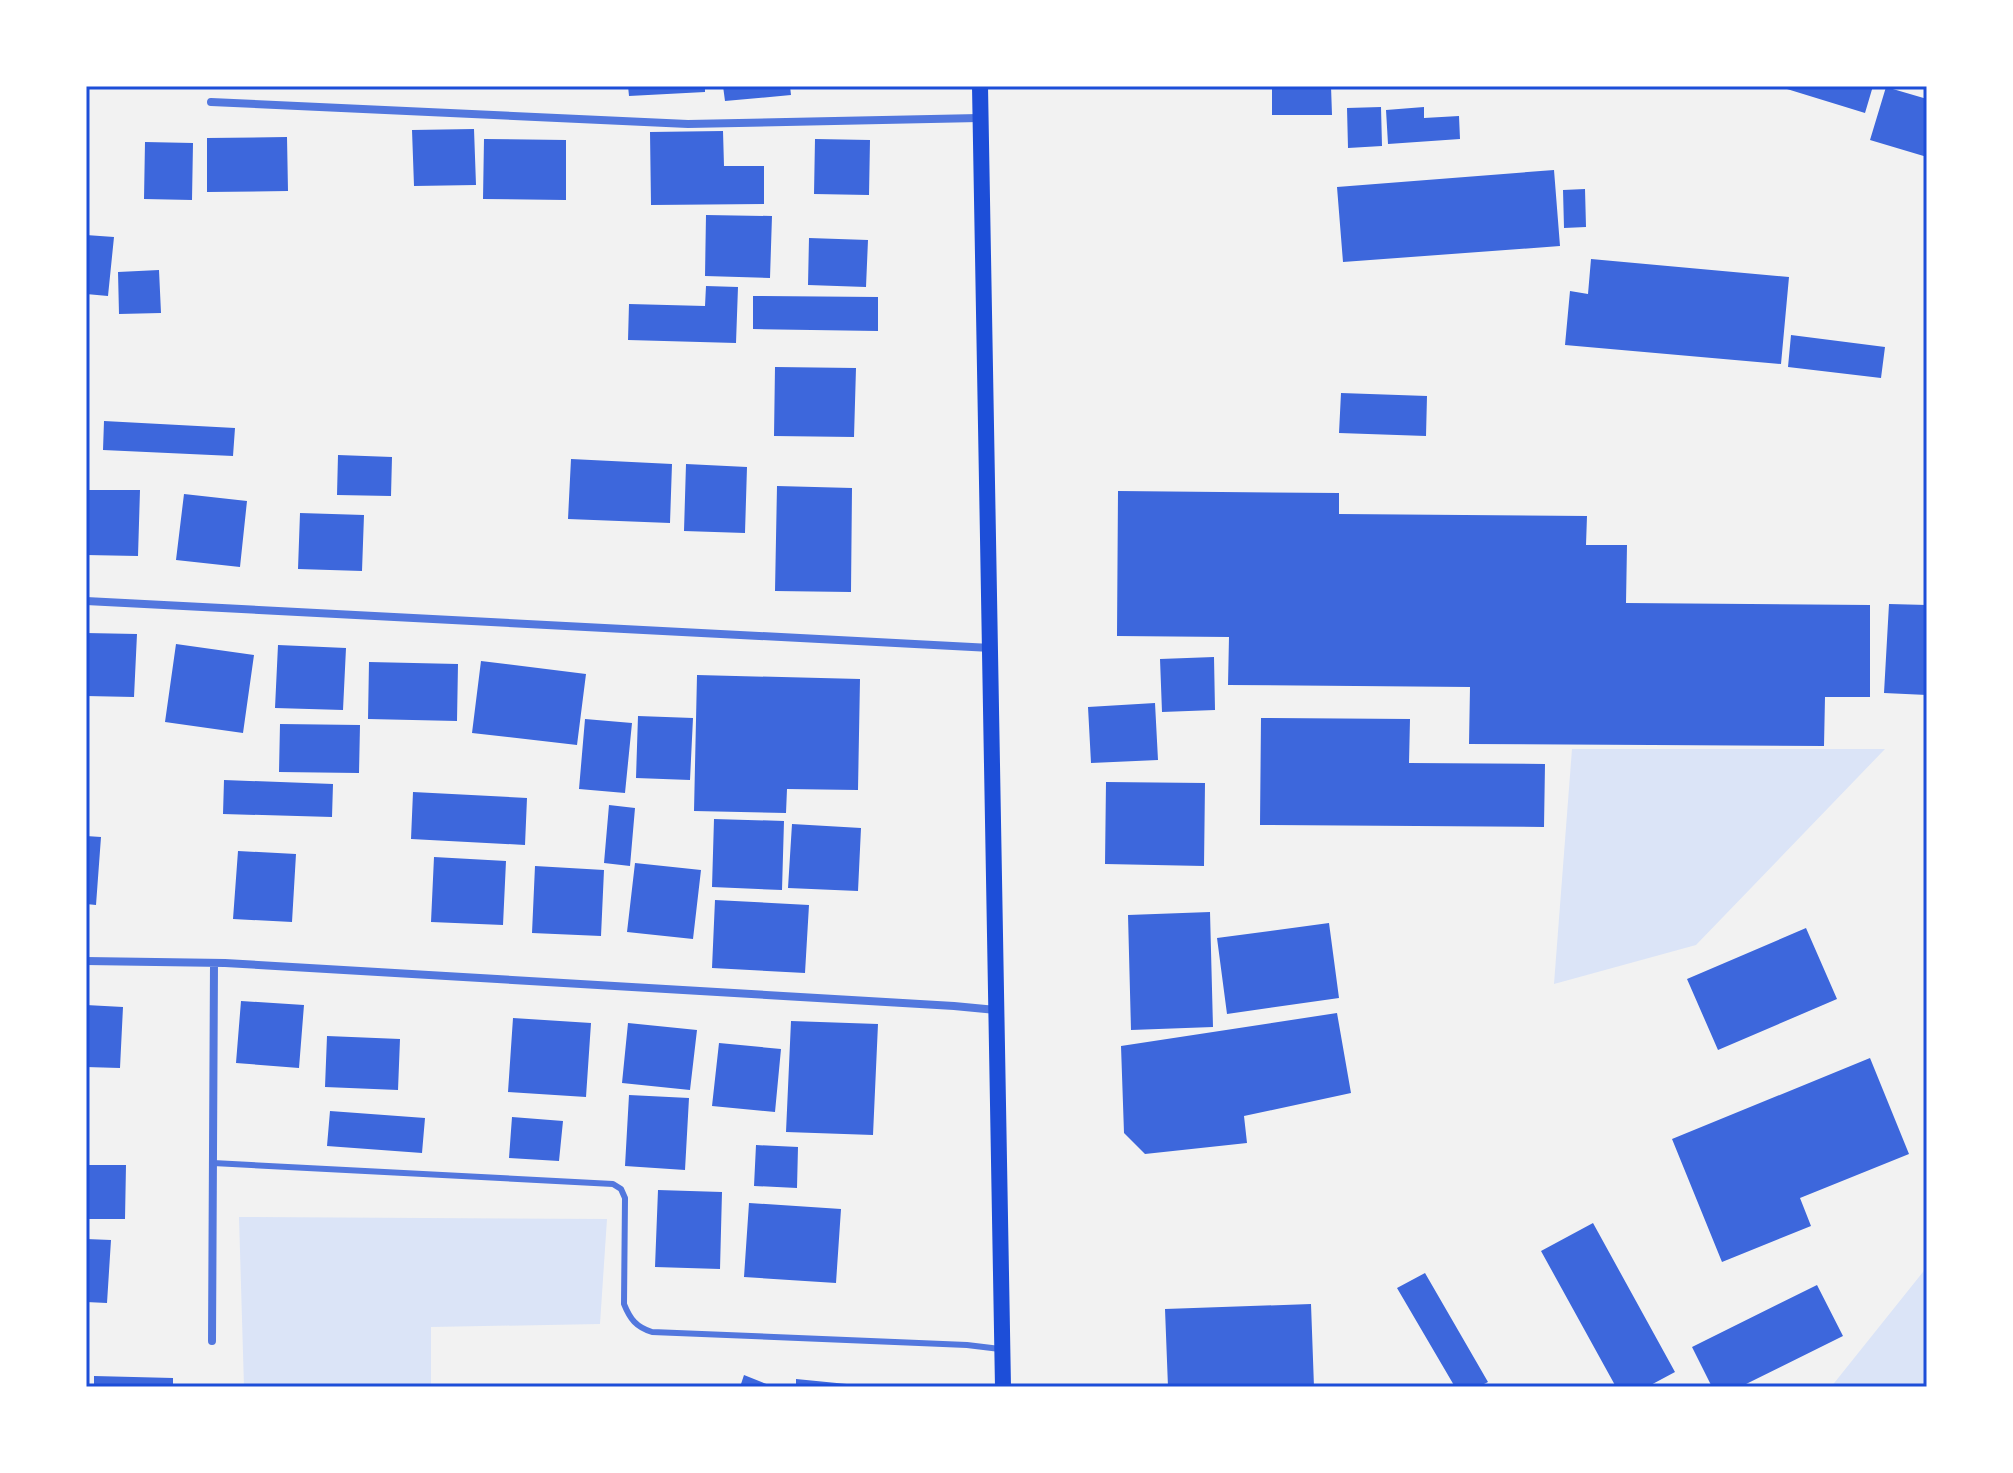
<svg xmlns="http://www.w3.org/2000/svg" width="2013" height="1473" viewBox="0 0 2013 1473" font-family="'IBM Plex Sans',sans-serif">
<rect width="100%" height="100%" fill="#f2f2f2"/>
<!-- green -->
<path fill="#dbe4f7" d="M1572 749H1885L1696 945 1554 984Z
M239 1217 607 1219 600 1324 431 1327V1387H244Z
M1927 1267V1387H1831Z"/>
<!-- building -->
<path fill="#3d67dc" d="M628 86H705V92L629 96Z
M723 86H790L791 95 725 101Z
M1272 86H1331L1332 115H1272Z
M1777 86H1873L1865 113Z
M1886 87 1927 99V157L1870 140Z
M1381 107 1382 146 1348 148 1347 108Z
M1424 107V118L1459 116 1460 139 1388 144 1386 110Z
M474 129 476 185 414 186 412 130Z
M723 131 724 166H764V204L651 205 650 132Z
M287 137 288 191 207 192V138Z
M484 139 566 140V200L483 199Z
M815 139 870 140 869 195 814 194Z
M145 142 193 143 192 200 144 199Z
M1554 170 1560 246 1343 262 1337 187Z
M1585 189 1586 227 1564 228 1563 190Z
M706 215 772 216 770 278 705 276Z
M86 235 114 237 108 296 86 294Z
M809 238 868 240 866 287 808 285Z
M1591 259 1789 277 1781 364 1565 345 1570 291 1588 294Z
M159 270 161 313 119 314 118 272Z
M706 286 738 287 736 343 628 340 629 304 705 306Z
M753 296 878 297V331L753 329Z
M1791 335 1885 347 1881 378 1788 367Z
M775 367 856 368 854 437 774 436Z
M1341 393 1427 396 1426 436 1339 433Z
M104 421 235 428 233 456 103 450Z
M338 455 392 457 391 496 337 495Z
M571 459 672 464 670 523 568 519Z
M686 464 747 467 745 533 684 531Z
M777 486 852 488 851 592 775 591Z
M86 490H140L138 556 86 555Z
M1118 491 1339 493V514L1587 516 1586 545H1627L1626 603 1870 605V697H1825L1824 746 1469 744 1470 687 1228 685 1229 637 1117 636Z
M184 494 247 501 240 567 176 560Z
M300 513 364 515 362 571 298 569Z
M1889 604 1927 605V695L1884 693Z
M86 633 137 634 134 697 86 696Z
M176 644 254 655 243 733 165 722Z
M278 645 346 648 343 710 275 708Z
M1214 657 1215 710 1162 712 1160 659Z
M481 661 586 674 577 745 472 733Z
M369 662 458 664 457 721 368 719Z
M697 675 860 679 858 790 787 789 786 813 694 811Z
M1155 703 1158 760 1091 763 1088 707Z
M638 716 693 718 690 780 636 778Z
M1261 718 1410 719 1409 763 1545 764 1544 827 1260 825Z
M585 719 632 723 625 793 579 789Z
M280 724 360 725 359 773 279 772Z
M224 780 333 784 332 817 223 814Z
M1106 782 1205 783 1204 866 1105 864Z
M413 792 527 798 525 845 411 839Z
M609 805 635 808 630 866 604 863Z
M714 819 784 821 782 890 712 887Z
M792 824 861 828 858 891 788 888Z
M86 836 101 837 96 905 86 904Z
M238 851 296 854 292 922 233 919Z
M434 857 506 861 503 925 431 922Z
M635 863 701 870 693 939 627 932Z
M535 866 604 870 601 936 532 933Z
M715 900 809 905 805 973 712 968Z
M1210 912 1213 1027 1131 1030 1128 915Z
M1329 923 1339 998 1227 1014 1217 938Z
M1806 928 1837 999 1718 1050 1687 979Z
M241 1001 304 1005 299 1068 236 1063Z
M86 1005 123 1007 120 1068 86 1067Z
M1337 1013 1351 1093 1244 1116 1247 1143 1145 1154 1124 1133 1121 1046Z
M513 1018 591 1023 586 1097 508 1092Z
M791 1021 878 1024 873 1135 786 1132Z
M628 1023 697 1030 690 1090 622 1083Z
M327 1036 400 1039 398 1090 325 1087Z
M719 1043 781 1049 775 1112 712 1106Z
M1870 1058 1909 1154 1800 1198 1811 1226 1722 1262 1672 1139Z
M629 1095 689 1098 685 1170 625 1166Z
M330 1111 425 1118 422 1153 327 1146Z
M512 1117 563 1121 559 1161 509 1158Z
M756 1145 798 1147 797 1188 754 1186Z
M86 1165H126L125 1219H86Z
M658 1190 722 1192 720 1269 655 1267Z
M749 1203 841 1209 836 1283 744 1277Z
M1593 1223 1675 1372 1647 1387H1616L1541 1251Z
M86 1239 111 1240 107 1303 86 1302Z
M1425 1273 1488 1382 1478 1387H1455L1397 1288Z
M1817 1285 1843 1336 1740 1387H1712L1692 1347Z
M1311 1304 1314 1387H1168L1165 1309Z
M744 1375 774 1387H740Z
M94 1376 173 1378V1387H94Z
M796 1379 857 1385V1387H796Z"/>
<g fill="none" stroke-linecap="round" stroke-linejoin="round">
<!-- service -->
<path stroke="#5277de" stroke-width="6" d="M213 1163 613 1184 621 1189 625 1198 624 1304C630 1319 636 1327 652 1332L967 1345 1000 1349"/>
<!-- minor -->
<path stroke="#5277de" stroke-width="8" d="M211 102 688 124 979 118
M86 601 991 648
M86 961 225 963 954 1006 996 1010
M212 1341 214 963"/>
<!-- secondary -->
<path stroke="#1d4ed8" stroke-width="16" d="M980 86 1003 1387"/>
</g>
<!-- border -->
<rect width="2013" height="1473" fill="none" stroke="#ffffff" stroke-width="176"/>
<rect x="88" y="88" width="1837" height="1297" fill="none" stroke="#1d4ed8" stroke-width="3"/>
</svg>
